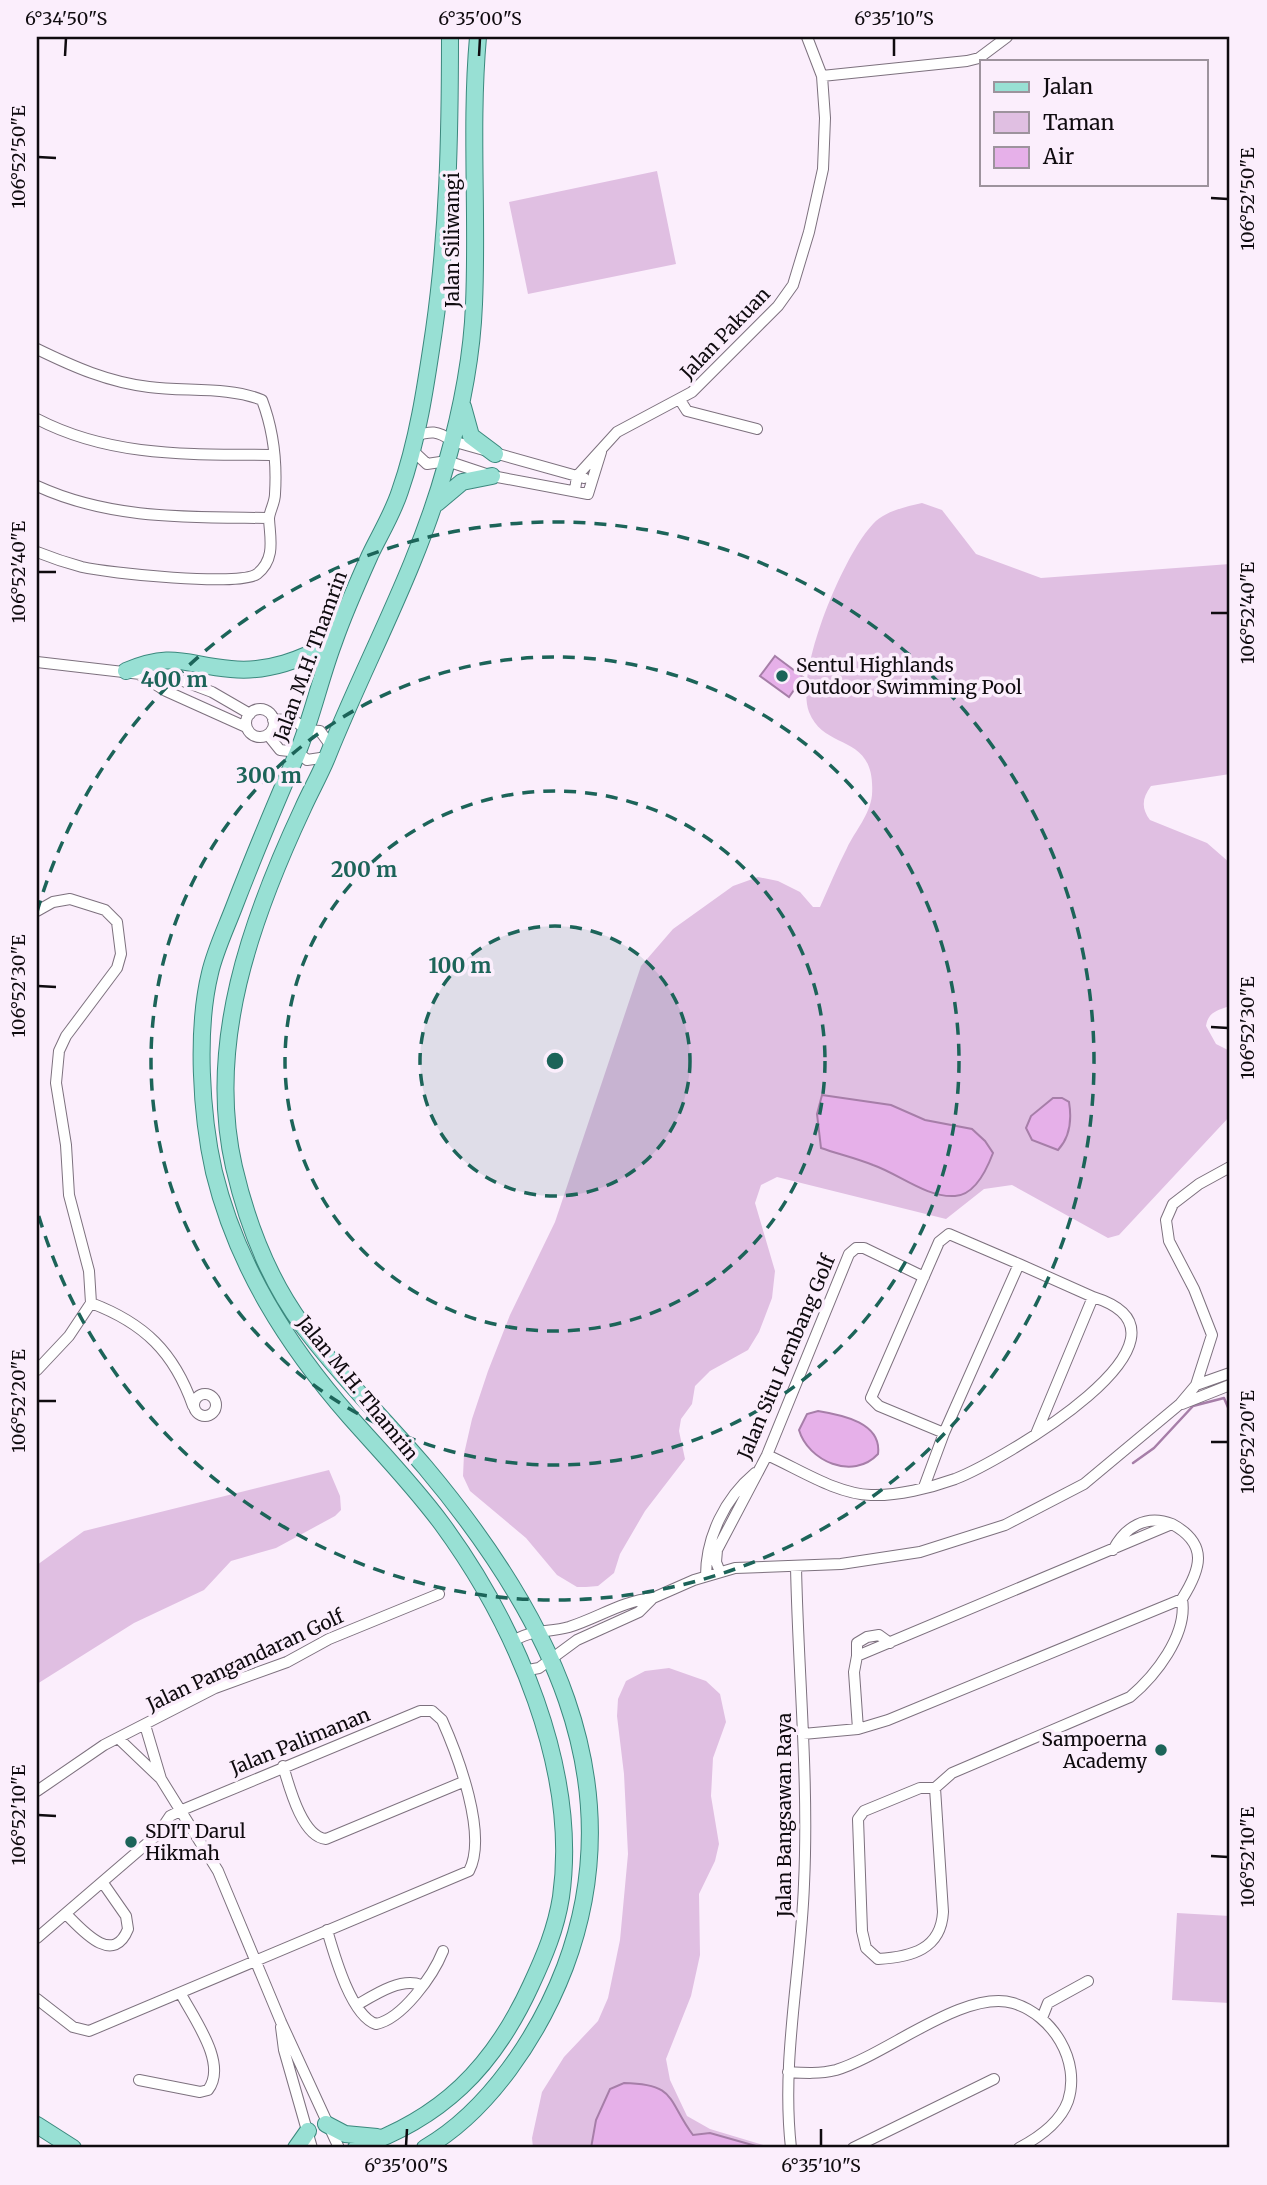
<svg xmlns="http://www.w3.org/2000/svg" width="1267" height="2185" viewBox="0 0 1267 2185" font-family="Merriweather,serif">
<rect width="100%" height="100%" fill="#fbeefc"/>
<!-- green -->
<path fill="#e0bfe2" d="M657 171 676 264 528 294 509 202Z
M922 503 942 510 976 554 1041 578 1230 564V774L1151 786C1142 798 1141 808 1150 820L1207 843 1230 863V1006C1218 1010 1208 1012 1206 1026L1216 1044 1230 1051V1116L1119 1235 1108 1238 1012 1185 984 1189 946 1219 777 1177 761 1185 755 1203 775 1271 772 1298 759 1332 748 1350 710 1371 695 1386 692 1404 681 1419 679 1431 685 1459 645 1511 620 1554 614 1573 598 1586 586 1587H577L557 1575 526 1538 470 1491 463 1476 464 1454 472 1419 488 1371 510 1315 555 1222 641 966 673 929 733 886 758 877 778 881 800 892 813 907H820C829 887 837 867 847 848 855 831 870 815 872 795 876 731 825 753 809 712 794 672 844 554 873 524 885 511 905 507 922 503Z
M329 1470 340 1496 341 1510 335 1516 276 1548 231 1561 204 1590 134 1623 37 1684V1565L84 1531Z
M669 1668 706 1681 720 1694 726 1722 713 1758 711 1796 719 1844 715 1861 699 1894 700 1955 691 1996 666 2059 670 2080 687 2116 710 2129 773 2148H533L532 2138 542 2092 564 2057 598 2021 608 1998 620 1940 628 1854 624 1774 617 1716 618 1699 626 1681 645 1671Z
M1177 1913 1230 1916V2003L1172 2000Z"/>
<!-- water -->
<path fill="#e6b0e9" stroke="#a67ea8" stroke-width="2" d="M775 656 803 677 789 697 760 676Z
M822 1095 891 1105 925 1120 972 1129 985 1141 993 1153C987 1169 975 1195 955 1196 927 1198 899 1174 873 1165 856 1158 838 1154 821 1148L817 1114Z
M1053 1098H1062L1069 1102C1072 1120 1070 1137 1058 1150L1032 1140 1026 1128 1031 1116Z
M818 1411C843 1415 882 1423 878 1454 853 1481 808 1461 799 1430L807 1414Z
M624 2083C677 2084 667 2100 693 2135L710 2133 763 2148H591L596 2120 610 2089Z"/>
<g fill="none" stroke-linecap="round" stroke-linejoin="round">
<!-- stream -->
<path stroke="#a67ea8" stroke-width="2.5" d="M1133 1463 1154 1448 1193 1406 1224 1398 1230 1412"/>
<!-- minor casing -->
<g stroke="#7d717e" stroke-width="12">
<path id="minor" d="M822 76 967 61 979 58 1007 37
M37 349C74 367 108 382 149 387 184 392 228 386 262 400 273 429 277 462 275 494 275 503 269 512 269 519 270 538 276 559 257 574 240 587 108 573 82 567 67 563 52 558 37 552
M680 400 687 411 757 429
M37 419C112 458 192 454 274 455
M414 436C431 431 437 430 452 441L584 478
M412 450 427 464 447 461 492 476 588 494 601 452
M37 486C111 520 189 517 268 518
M575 490 577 476 617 432 692 392 778 306 793 285 809 232 823 169 825 118 822 76 807 37
M37 662 175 678 212 692 250 714
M137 673 166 691 246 727
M246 723a14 14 0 1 1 28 0a14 14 0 1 1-28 0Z
M273 720 292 719 307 730 320 731 331 746
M268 735 280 750 298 752 307 760 327 757
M37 911 53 902 70 899 105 910 117 922 121 954 117 968 66 1036 59 1051 56 1083 66 1145 69 1195 89 1271 91 1303 69 1336 37 1370
M1019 1264 1093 1297
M91 1303C144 1323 174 1352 193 1406
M1196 1385 1230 1373
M194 1405a11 11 0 1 1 22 0a11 11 0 1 1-22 0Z
M1182 1404 1230 1385
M767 1455C799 1469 836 1494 871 1495 897 1496 930 1488 955 1479 999 1462 1219 1336 1093 1297L1036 1434
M924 1487 944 1433 1019 1264 949 1234 939 1242 871 1398 879 1406 944 1433
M1113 1550C1125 1527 1146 1514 1172 1524
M720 1572 716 1562 717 1550 767 1455 849 1254 856 1248H864L924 1277
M706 1576C706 1537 725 1498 755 1473
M511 1643C529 1629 548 1633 569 1627 598 1618 622 1601 653 1598
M857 1656 854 1672 858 1729
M523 1671 539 1668 577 1640 639 1612 653 1598 694 1580 735 1568 841 1564 920 1552 1005 1525 1084 1484 1180 1404 1196 1385 1212 1335 1194 1289 1169 1241 1166 1220 1173 1204 1199 1184 1230 1167
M145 1725 161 1779
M803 1734 858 1729 888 1720 1182 1599C1201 1569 1209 1544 1172 1524L857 1656V1643L867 1637 879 1635 890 1643
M118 1738 161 1779 218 1871 281 2022 339 2148
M283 1766C289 1786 302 1837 326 1839L463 1782
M920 1788H935L943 1912C941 1949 912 1957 878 1959L866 1948 862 1931 858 1819 864 1811Z
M935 1788 952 1773 1130 1697C1155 1676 1188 1635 1182 1599
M37 1791 104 1745 215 1688 287 1662 329 1639 439 1594
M66 1914C81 1929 113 1967 128 1929L126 1916 103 1883
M327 1930C334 1954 351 2016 376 2024 402 2019 433 1976 443 1951
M37 1938 158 1834 170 1816 182 1810 420 1711H432L442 1720C458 1756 488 1835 469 1871L89 2031 73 2027 37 1999
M357 2005C374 1995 401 1977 421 1985
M1042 2018 1048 2003 1088 1981
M281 2027 284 2050 312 2148
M788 2072C804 2073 820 2074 836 2070 886 2055 964 1989 1013 2003 1053 2015 1081 2061 1068 2101 1060 2123 1038 2138 1019 2148
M139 2080 200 2092 208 2090C228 2064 194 2019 181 1994
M791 2148C781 2060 801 1972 804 1884 809 1778 798 1672 796 1566
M853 2148 994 2079"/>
</g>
<!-- primary casing -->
<g stroke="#3b887d" stroke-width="18">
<path id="primary" d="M463 407 471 436 495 454
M437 503 462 482 492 476
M126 671C174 651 185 665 231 669 268 673 302 659 334 642
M326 2124 345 2134 377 2137
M37 2125 73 2148
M296 2148 308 2131
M356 2148C441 2119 493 2068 531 1985 544 1957 556 1929 561 1897 579 1770 516 1625 442 1524 414 1486 381 1452 350 1417 287 1345 237 1266 214 1172 201 1115 196 1030 210 973 215 951 226 928 234 907 254 855 275 805 297 754 312 718 320 679 334 642 344 613 357 584 370 555 380 534 393 513 400 491 418 440 426 384 434 330 448 232 450 136 450 37
M425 2148C489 2111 539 2035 565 1967 636 1778 545 1610 425 1467 385 1420 340 1376 303 1326 269 1280 247 1223 234 1167 206 1044 251 919 303 808 311 790 321 773 328 755 367 658 418 567 446 465 461 412 472 359 474 304 478 215 470 126 478 37"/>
</g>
<!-- minor -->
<use href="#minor" stroke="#fff" stroke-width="10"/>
<!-- primary -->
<use href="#primary" stroke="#98e0d4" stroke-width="16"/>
</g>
<!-- ticks -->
<path fill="none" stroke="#0f0b0f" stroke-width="2.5" d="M65 56 66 38M479 56 480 38M894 56V38M38 157 56 158M1211 198 1228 199M38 572H56M1211 613H1228M38 986 56 987M1211 1027 1228 1028M38 1401H56M1211 1442H1228M38 1815 56 1816M1211 1856 1228 1857M406 2146 407 2129M821 2146V2129"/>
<!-- distance rings -->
<circle cx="555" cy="1061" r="135" fill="#1c6459" fill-opacity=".12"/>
<g fill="none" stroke="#1c6459" stroke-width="3.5" stroke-dasharray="12 9">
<circle cx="555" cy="1061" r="135"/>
<circle cx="555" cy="1061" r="270"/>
<circle cx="555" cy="1061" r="404"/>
<path d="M37 912A539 539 0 1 1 37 1210"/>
</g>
<!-- markers -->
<g fill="#1c6459" stroke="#fbeefc" stroke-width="2.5">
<circle cx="782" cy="676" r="7"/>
<circle cx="1161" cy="1750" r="7"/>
<circle cx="131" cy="1842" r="7"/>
</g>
<g text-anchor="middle" stroke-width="7" stroke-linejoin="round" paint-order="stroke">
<!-- street labels -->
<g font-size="19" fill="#0f0b0f" stroke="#fbeefc">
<text transform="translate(452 240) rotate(-90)" y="7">Jalan Siliwangi</text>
<text transform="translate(725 333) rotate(-46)" y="7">Jalan Pakuan</text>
<text transform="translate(310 656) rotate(-70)" y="7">Jalan M.H. Thamrin</text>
<text transform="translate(786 1357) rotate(-67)" y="7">Jalan Situ Lembang Golf</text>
<text transform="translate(358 1388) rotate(51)" y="7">Jalan M.H. Thamrin</text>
<text transform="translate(245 1660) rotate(-25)" y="7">Jalan Pangandaran Golf</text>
<text transform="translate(300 1741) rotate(-22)" y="7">Jalan Palimanan</text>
<text transform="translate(784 1815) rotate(-90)" y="7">Jalan Bangsawan Raya</text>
</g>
<!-- poi labels -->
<g font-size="19" fill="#0f0b0f" stroke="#fbeefc" text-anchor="start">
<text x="796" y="672">Sentul Highlands<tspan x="796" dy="22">Outdoor Swimming Pool</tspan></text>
<text x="1147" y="1746" text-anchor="end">Sampoerna<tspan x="1147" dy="22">Academy</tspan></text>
<text x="145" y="1838">SDIT Darul<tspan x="145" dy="22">Hikmah</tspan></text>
</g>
</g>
<circle cx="555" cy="1061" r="10" fill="#1c6459" stroke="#fbeefc" stroke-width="3.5"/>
<g font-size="21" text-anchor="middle" font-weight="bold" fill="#1c6459" stroke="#fbeefc" stroke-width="7" stroke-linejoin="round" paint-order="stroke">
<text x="174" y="687">400 m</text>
<text x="269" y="783">300 m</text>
<text x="364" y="877">200 m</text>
<text x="460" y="973">100 m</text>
</g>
<!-- border -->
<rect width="1267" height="2185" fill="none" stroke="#fbeefc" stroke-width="77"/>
<!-- legend -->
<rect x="980" y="60" width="228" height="126" fill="#fbeefc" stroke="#9d939d" stroke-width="2"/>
<rect x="994" y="82" width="35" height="10" fill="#98e0d4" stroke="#9d939d" stroke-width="2"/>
<text x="1043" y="94" font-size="21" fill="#0f0b0f">Jalan</text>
<rect x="994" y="112" width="35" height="21" fill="#e0bfe2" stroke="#9d939d" stroke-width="2"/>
<text x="1043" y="130" font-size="21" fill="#0f0b0f">Taman</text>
<rect x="994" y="147" width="35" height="21" fill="#e6b0e9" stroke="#9d939d" stroke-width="2"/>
<text x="1043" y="164" font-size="21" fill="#0f0b0f">Air</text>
<rect x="38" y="38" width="1190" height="2108" fill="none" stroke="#0f0b0f" stroke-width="2.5"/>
<g font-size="18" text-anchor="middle" fill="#0f0b0f">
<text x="66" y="25">6°34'50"S</text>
<text x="480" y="25">6°35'00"S</text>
<text x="894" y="25">6°35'10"S</text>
<text transform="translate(19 157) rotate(-90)" y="6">106°52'50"E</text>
<text transform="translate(1248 199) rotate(-90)" y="6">106°52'50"E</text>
<text transform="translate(19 572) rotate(-90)" y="6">106°52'40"E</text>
<text transform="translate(1248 613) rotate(-90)" y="6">106°52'40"E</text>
<text transform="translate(19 986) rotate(-90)" y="6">106°52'30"E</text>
<text transform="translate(1248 1028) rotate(-90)" y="6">106°52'30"E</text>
<text transform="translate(19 1401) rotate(-90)" y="6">106°52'20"E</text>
<text transform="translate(1248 1442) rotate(-90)" y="6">106°52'20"E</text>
<text transform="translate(19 1815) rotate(-90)" y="6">106°52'10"E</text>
<text transform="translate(1248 1857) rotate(-90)" y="6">106°52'10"E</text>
<text x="406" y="2172">6°35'00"S</text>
<text x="821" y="2172">6°35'10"S</text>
</g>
</svg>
